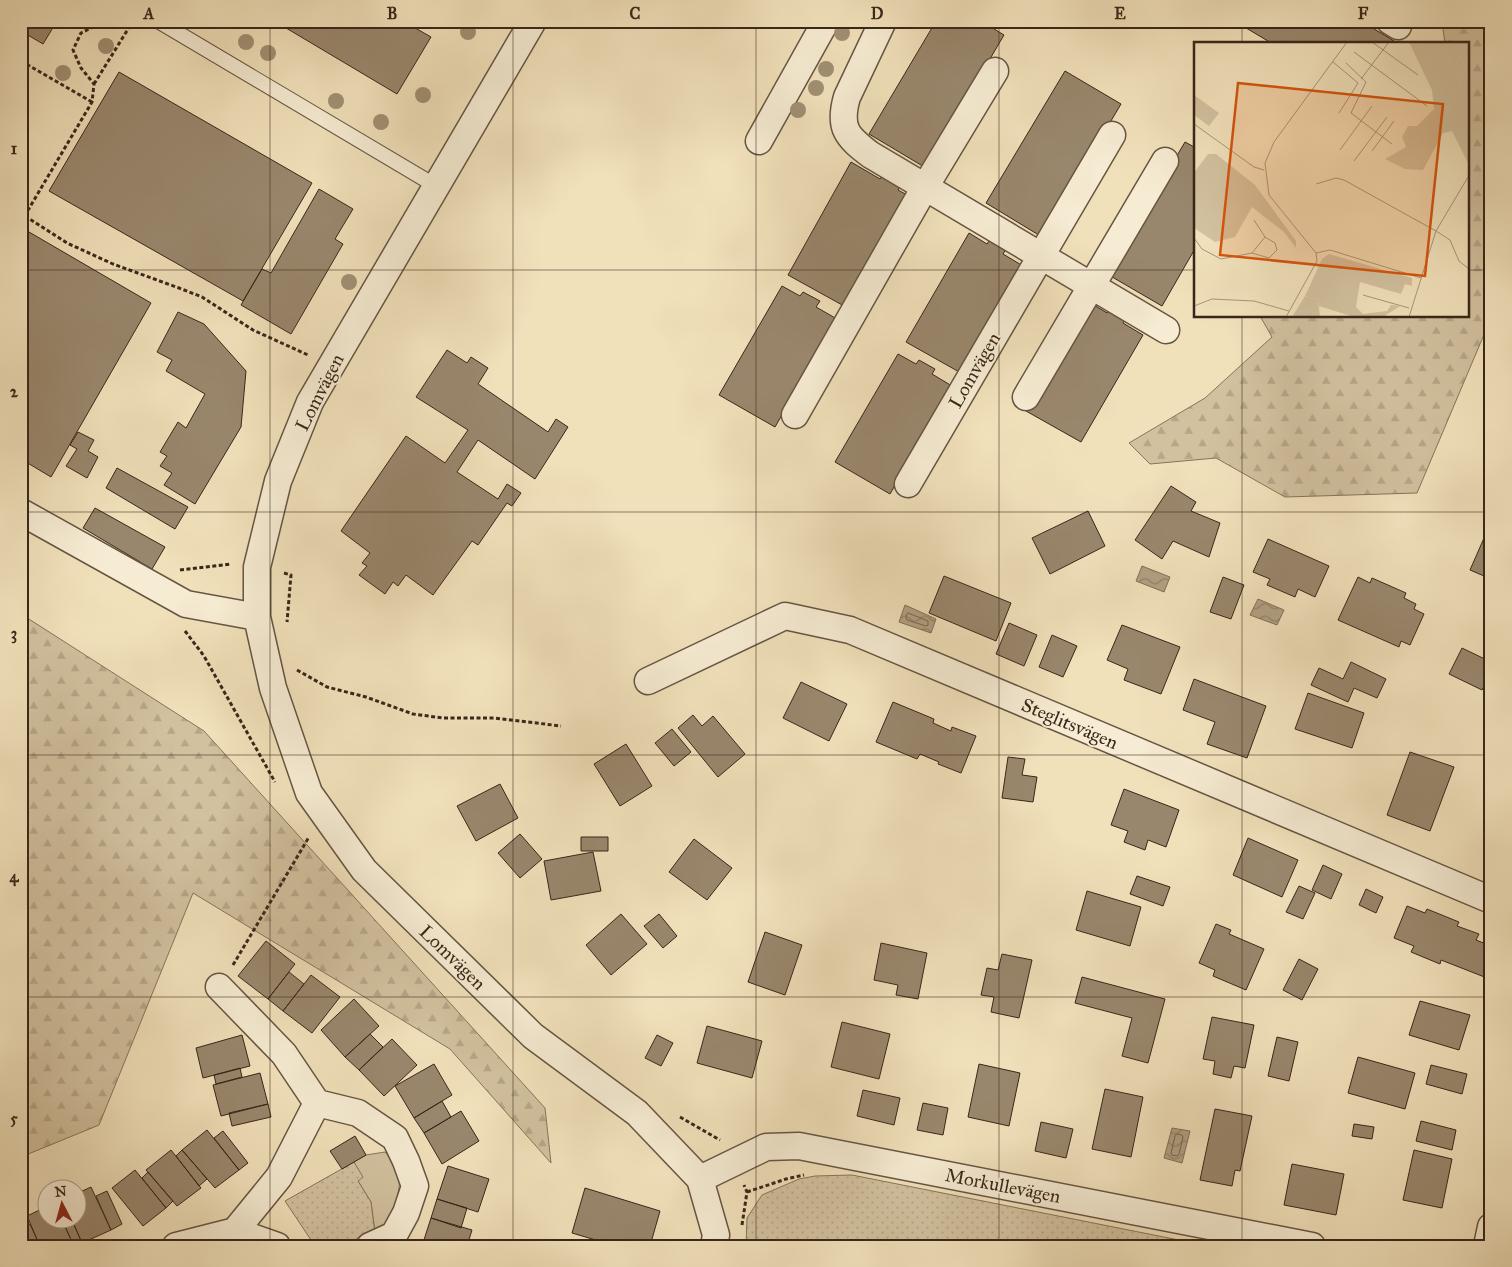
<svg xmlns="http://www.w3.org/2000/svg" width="1512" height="1267" viewBox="0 0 1512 1267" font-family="'IM FELL Great Primer',serif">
<defs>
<pattern id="forest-firs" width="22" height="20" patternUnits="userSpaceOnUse" patternTransform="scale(1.25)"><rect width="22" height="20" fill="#d2c19f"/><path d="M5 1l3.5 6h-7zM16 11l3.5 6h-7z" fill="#b5a688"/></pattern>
<pattern id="park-dots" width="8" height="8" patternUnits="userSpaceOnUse" patternTransform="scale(1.25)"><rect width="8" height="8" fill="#d2c19f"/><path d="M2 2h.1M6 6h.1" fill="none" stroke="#b5a688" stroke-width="1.8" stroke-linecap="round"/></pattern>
<pattern id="water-waves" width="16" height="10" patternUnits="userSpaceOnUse" patternTransform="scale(1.25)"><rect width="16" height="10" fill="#b2a184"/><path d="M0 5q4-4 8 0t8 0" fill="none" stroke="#92836b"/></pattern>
</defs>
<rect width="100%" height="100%" fill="#f1e1bb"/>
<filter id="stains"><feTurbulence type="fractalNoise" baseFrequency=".004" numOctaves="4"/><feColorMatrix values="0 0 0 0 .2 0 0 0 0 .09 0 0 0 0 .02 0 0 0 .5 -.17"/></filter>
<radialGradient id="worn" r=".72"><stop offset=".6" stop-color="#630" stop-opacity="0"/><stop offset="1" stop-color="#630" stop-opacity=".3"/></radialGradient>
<!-- green -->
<path fill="#d2c19f" stroke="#86745c" d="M385 1152C391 1159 397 1168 399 1176 402 1188 392 1217 385 1226 383 1229 378 1231 375 1233L371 1202 358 1181 354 1162 366 1155Z"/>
<!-- forest -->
<path fill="url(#forest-firs)" stroke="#86745c" d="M1442 21H1491V318L1417 493 1285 497 1216 458 1150 464 1129 443 1205 398 1272 337 1260 316H1468V44H1445Z
M21 614 204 731 545 1108 551 1163 450 1049 193 893 99 1125 21 1157Z"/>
<!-- park -->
<path fill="url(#park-dots)" stroke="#86745c" d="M354 1162 363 1177 358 1181 371 1202 375 1233 345 1243 315 1246 285 1201Z
M852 1175 1209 1246H746L747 1218 762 1195 799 1179 815 1176Z"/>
<!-- water -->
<path fill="url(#water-waves)" stroke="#827059" d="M1142 566 1170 577 1164 592 1136 581Z
M1258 599 1284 610 1277 625 1250 615Z
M905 605 936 619 931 633 899 622Z
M1172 1128 1190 1131 1182 1163 1164 1158Z"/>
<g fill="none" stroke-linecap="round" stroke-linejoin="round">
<!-- shore -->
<path stroke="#76644e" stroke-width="1" d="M908 613 928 621V625L926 626 907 620 906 617Z
M1177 1134 1182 1135 1183 1137 1179 1154 1177 1156 1172 1155 1171 1153 1175 1136Z"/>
</g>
<!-- building -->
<path fill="#99876d" stroke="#392619" d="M21 21H57L43 44 21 31Z
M291 21H403L431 37 397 94 286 28Z
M936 21H981L1004 35 926 168 869 134Z
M1237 21H1361L1399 44H1273L1236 22Z
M1065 71 1121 104 1042 237 986 203Z
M119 72 312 183 243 301 49 191Z
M1185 142 1196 148V247L1162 306 1107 274Z
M851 162 880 179 884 172 902 182 898 190 907 195 844 306 788 275Z
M319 189 353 209 335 239 343 244 291 334 241 305 262 269 271 273Z
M29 232 151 303 51 477 21 459V245Z
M969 233 987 244 990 239 1006 249 1003 254 1023 266 961 373 906 342Z
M782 286 800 296 803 292 820 301 816 307 837 319 775 427 719 395Z
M1089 302 1107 313 1110 308 1126 318 1123 323 1143 335 1081 442 1026 411Z
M178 312 204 324 246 371 241 427 195 504 164 485 172 473 160 466 167 456 160 452 178 422 186 428 205 394 166 371 172 360 157 352Z
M447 350 467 363 471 357 488 368 478 384 548 432 556 419 568 427 535 479 478 440 457 472 498 499 507 484 521 493 512 506 507 503 478 545 472 541 433 595 406 575 398 586 393 582 385 594 359 575 367 566 362 563 370 553 341 531 406 436 445 463 468 430 416 397Z
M898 354 916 364 919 360 935 369 932 374 952 386 890 494 835 462Z
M78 432 94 440 88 451 98 457 87 478 66 466 77 449 70 445Z
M117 468 188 507 175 529 106 488Z
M1171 486 1196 502 1191 511 1220 523 1209 557 1173 541 1162 559 1135 540Z
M95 508 165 547 152 569 83 528Z
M1088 511 1105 546 1050 574 1032 538Z
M1491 522V579L1470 570Z
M1268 539 1329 566 1315 597 1298 589 1295 597 1267 585 1270 579 1253 572Z
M944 576 1011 603 996 641 929 613Z
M1223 577 1244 585 1231 619 1210 612Z
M1358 577 1370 583 1372 578 1406 593 1404 598 1416 604 1414 609 1424 614 1410 645 1401 641 1399 647 1338 620Z
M1009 623 1037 635 1024 666 996 654Z
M1122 625 1180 647 1161 694 1124 680 1128 669 1107 660Z
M1052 635 1077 646 1063 677 1039 667Z
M1462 648 1491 662V672L1482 690 1449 674Z
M1351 662 1386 679 1377 698 1354 688 1348 702 1311 685 1319 668 1343 679Z
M1194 679 1266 706 1247 758 1207 744 1215 722 1183 710Z
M801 682 847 704 829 741 783 718Z
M1308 693 1364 713 1352 748 1295 729Z
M893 702 934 719 933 723 951 731 952 727 976 736 961 773 938 764 939 762 920 754 917 759 876 742Z
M693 715 702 726 713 716 745 754 718 777 678 728Z
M672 729 691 752 674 766 655 743Z
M626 744 652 786 620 806 594 764Z
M1410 752 1454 767 1430 831 1387 815Z
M1008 757 1025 759 1022 775 1037 777 1033 802 1002 798Z
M500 784 518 818 476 841 457 806Z
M1124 789 1179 810 1166 847 1148 840 1145 850 1124 842 1128 831 1111 825Z
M520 834 542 859 520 878 498 853Z
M581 837H608V851H581Z
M1248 838 1298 860 1282 897 1233 875Z
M694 839 732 868 707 900 669 872Z
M593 852 601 891 551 900 544 861Z
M1323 865 1342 874 1331 899 1312 890Z
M1137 876 1170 887 1163 906 1130 894Z
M1299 886 1315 893 1303 919 1286 912Z
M1366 889 1383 897 1376 913 1359 905Z
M1087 891 1141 907 1130 946 1076 930Z
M1407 906 1425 913 1427 909 1459 922 1457 926 1479 934 1476 940 1491 946V969L1487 978 1441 960 1440 964 1411 952 1414 946 1394 938Z
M621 914 647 944 611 975 586 945Z
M659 914 677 936 663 948 644 926Z
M1216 924 1231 930 1229 934 1264 949 1246 990 1213 976 1215 970 1199 963Z
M765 932 802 945 785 995 748 982Z
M266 941 295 964 268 999 238 976Z
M881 943 927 953 918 999 896 995 898 985 874 980Z
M1002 954 1032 960 1019 1018 991 1012 994 997 981 995 987 968 998 970Z
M1299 959 1318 969 1302 1000 1283 990Z
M289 972 304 984 283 1011 268 999Z
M311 975 340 997 312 1033 283 1011Z
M1082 977 1165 999 1148 1063 1122 1056 1132 1018 1075 1003Z
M354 999 379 1026 345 1057 321 1030Z
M1420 1001 1470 1015 1459 1050 1409 1035Z
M1212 1017 1254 1025 1245 1068 1234 1066 1231 1078 1213 1074 1215 1061 1203 1059Z
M842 1022 890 1034 879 1079 831 1067Z
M707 1026 762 1041 752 1078 697 1063Z
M370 1034 383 1047 359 1070 345 1057Z
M242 1035 250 1066 203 1078 196 1048Z
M657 1035 673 1043 661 1066 645 1058Z
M1277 1037 1298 1042 1289 1081 1268 1076Z
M392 1039 417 1065 384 1096 359 1070Z
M1358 1057 1415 1073 1405 1109 1348 1093Z
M434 1064 452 1095 414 1118 395 1086Z
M979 1064 1020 1073 1009 1126 968 1117Z
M1431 1065 1467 1074 1462 1094 1426 1084Z
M240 1068 242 1077 216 1084 214 1075Z
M260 1073 268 1104 221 1116 213 1085Z
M1105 1089 1143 1097 1131 1157 1092 1149Z
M863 1090 900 1098 894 1125 857 1116Z
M442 1101 451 1117 424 1133 414 1118Z
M923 1103 948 1108 943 1135 917 1130Z
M268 1104 271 1117 232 1126 229 1113Z
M1215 1109 1252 1116 1240 1171 1235 1170 1232 1186 1200 1180Z
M461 1111 479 1141 442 1164 424 1133Z
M1421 1121 1456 1130 1452 1150 1416 1141Z
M1041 1122 1073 1129 1066 1158 1035 1151Z
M1354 1124 1374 1127 1372 1139 1352 1136Z
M207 1130 239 1170 215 1188 182 1150Z
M223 1131 248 1163 239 1170 214 1138Z
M355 1136 366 1155 342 1169 330 1151Z
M171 1150 201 1188 177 1206 146 1170Z
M182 1150 207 1179 199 1186 176 1156Z
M1414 1150 1452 1159 1442 1208 1403 1200Z
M1292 1164 1344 1174 1336 1215 1284 1205Z
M448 1166 489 1179 478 1212 437 1199Z
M135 1170 166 1208 143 1226 112 1188Z
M148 1172 173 1201 166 1208 142 1178Z
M91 1187 111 1230 82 1243 72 1220H78V1193Z
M585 1188 660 1211 650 1246H616L572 1233Z
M107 1191 122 1224 111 1230 96 1196Z
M437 1199 467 1208 461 1228 431 1218Z
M48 1206V1220H62L74 1246H40L27 1216Z
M431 1218 472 1230 467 1246H422Z
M62 1220H72L82 1243 74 1246Z
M30 1224 40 1246H30L22 1227Z
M21 1225 22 1227 30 1246H21Z"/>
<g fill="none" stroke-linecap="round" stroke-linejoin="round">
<!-- lane casing -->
<g stroke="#675542" stroke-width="16">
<path id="lane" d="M158 21 436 186"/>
</g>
<!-- street casing -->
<g stroke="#675542" stroke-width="29">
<path id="street" d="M533 21 310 402 278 481 257 567V617L273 688 309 793 364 870 533 1036 637 1113 700 1179 716 1235 714 1246
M883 21 847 97C838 128 847 137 871 155L1166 330
M1390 21 1398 26
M759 141 826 21
M1026 397 1165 161
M795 415 925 187 995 71
M908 484 1041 256 1112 135
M21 512 186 604 257 617
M648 681 785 616 850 630 1491 900
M219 987 284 1054 317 1103
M700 1179 766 1147 799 1146 1312 1246
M235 1231 279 1177 317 1103 358 1113 395 1138 406 1161 415 1186 406 1213 394 1235 370 1246
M176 1246 235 1231 277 1246
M1487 1246 1491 1227"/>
</g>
<!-- path -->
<path stroke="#392619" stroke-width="3" stroke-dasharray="4 2.5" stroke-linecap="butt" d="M21 61 92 102
M94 84 133 21
M25 216 67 243 113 264 179 288 202 297 253 330 308 355
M21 222 92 102 94 84 81 68 73 50 81 33 95 26 117 21
M180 570 231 564
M284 573 291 575 287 622
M185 631 204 656 275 782
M297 670 327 687 366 697 413 714 443 718H494L561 726
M233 965 309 837
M680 1117 720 1140
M747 1192 786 1179 804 1175
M742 1225 747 1192 744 1185"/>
<!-- lane -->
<use href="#lane" stroke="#f6ecd3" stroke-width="14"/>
<!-- street -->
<use href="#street" stroke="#f6ecd3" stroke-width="26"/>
</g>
<!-- trees -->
<g fill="#a19074">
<circle cx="468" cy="32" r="8"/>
<circle cx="842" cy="33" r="8"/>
<circle cx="246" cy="42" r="8"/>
<circle cx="106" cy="46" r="8"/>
<circle cx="268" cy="53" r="8"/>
<circle cx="826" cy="69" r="8"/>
<circle cx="63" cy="73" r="8"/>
<circle cx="816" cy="88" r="8"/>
<circle cx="423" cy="95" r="8"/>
<circle cx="336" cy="101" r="8"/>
<circle cx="798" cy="110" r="8"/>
<circle cx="381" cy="122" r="8"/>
<circle cx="349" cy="282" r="8"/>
</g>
<!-- grid -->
<path fill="none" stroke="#392619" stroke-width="1" stroke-opacity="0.55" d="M270 21V1246M513 21V1246M756 21V1246M999 21V1246M1242 21V44M21 270H1196M1468 270H1491M1242 316V1246M21 512H1491M21 755H1491M21 997H1491"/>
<g text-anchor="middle" stroke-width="4" stroke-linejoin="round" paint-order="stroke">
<!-- street labels -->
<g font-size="19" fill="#392619" stroke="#f6ecd3">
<text transform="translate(974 370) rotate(-60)" y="7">Lomvägen</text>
<text transform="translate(319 392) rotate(-63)" y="7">Lomvägen</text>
<text transform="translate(1070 723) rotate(23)" y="7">Steglitsvägen</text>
<text transform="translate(453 957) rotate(44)" y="7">Lomvägen</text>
<text transform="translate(1003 1185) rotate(11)" y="7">Morkullevägen</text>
</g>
</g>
<!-- overview -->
<g transform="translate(1194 42)">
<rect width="275" height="275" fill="#f1e1bb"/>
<path d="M249 0H261L275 37V64ZM0 53 25 71 15 84 0 73Z" fill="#d2c19f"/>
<path d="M215 0H249L275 64V123L258 89 249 91 229 128 211 127 191 117 212 105 208 95 214 84H223L240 67 238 48ZM261 0H275V37ZM14 112H22L61 143 102 199V206L90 190 58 165 41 195 21 200 0 186V131ZM111 254 124 258 126 275H98Z" fill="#d2c19f"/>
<path d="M135 212 218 236V244L211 242 207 252 166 240 162 265 169 272 193 269 197 263 206 264 189 275H160L125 264 124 258 111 254 128 217Z" fill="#d2c19f"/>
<path fill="none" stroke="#a7967a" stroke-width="1" d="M178 0 224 33M160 10 233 64M139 20 164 41 145 71M152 21 172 40 157 71 198 102M167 37 195 0M0 82 60 125 70 128M146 108 178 64M178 109 200 79M160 119 193 75M122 142 142 136 150 138 242 189 256 198 265 219 275 227M60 178 71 195M0 196 8 207 27 217 58 211 75 216 83 208 81 201 71 195 58 211M122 211 136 208 227 236M169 253 215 266M0 264 18 257 60 259 95 269M92 275 123 219 122 211 75 153 71 121 80 100 153 0M215 275 242 189 274 135"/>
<path fill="#d6540d" fill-opacity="0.15" stroke="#d6540d" stroke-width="2.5" d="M44 41 249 62 231 234 26 213Z"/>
<rect width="275" height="275" fill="none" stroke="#392619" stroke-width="2.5"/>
</g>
<!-- margin -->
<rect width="1512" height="1267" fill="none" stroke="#f1e1bb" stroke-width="55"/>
<!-- north arrow -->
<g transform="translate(62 1204) rotate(354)"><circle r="24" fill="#f6ecd3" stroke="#aa9d89"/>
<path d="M0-4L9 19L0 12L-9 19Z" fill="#8f2418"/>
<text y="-8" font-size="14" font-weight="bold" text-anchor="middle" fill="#392619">N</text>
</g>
<rect x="28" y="28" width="1456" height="1212" fill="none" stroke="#392619" stroke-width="2"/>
<g font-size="16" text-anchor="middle" font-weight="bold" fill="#392619">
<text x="149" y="19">A</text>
<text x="392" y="19">B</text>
<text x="635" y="19">C</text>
<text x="877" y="19">D</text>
<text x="1120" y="19">E</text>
<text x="1363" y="19">F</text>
<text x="14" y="154">1</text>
<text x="14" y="397">2</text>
<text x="14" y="639">3</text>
<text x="14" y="882">4</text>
<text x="14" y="1124">5</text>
</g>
<rect width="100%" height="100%" filter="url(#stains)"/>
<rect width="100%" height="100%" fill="url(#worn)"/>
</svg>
